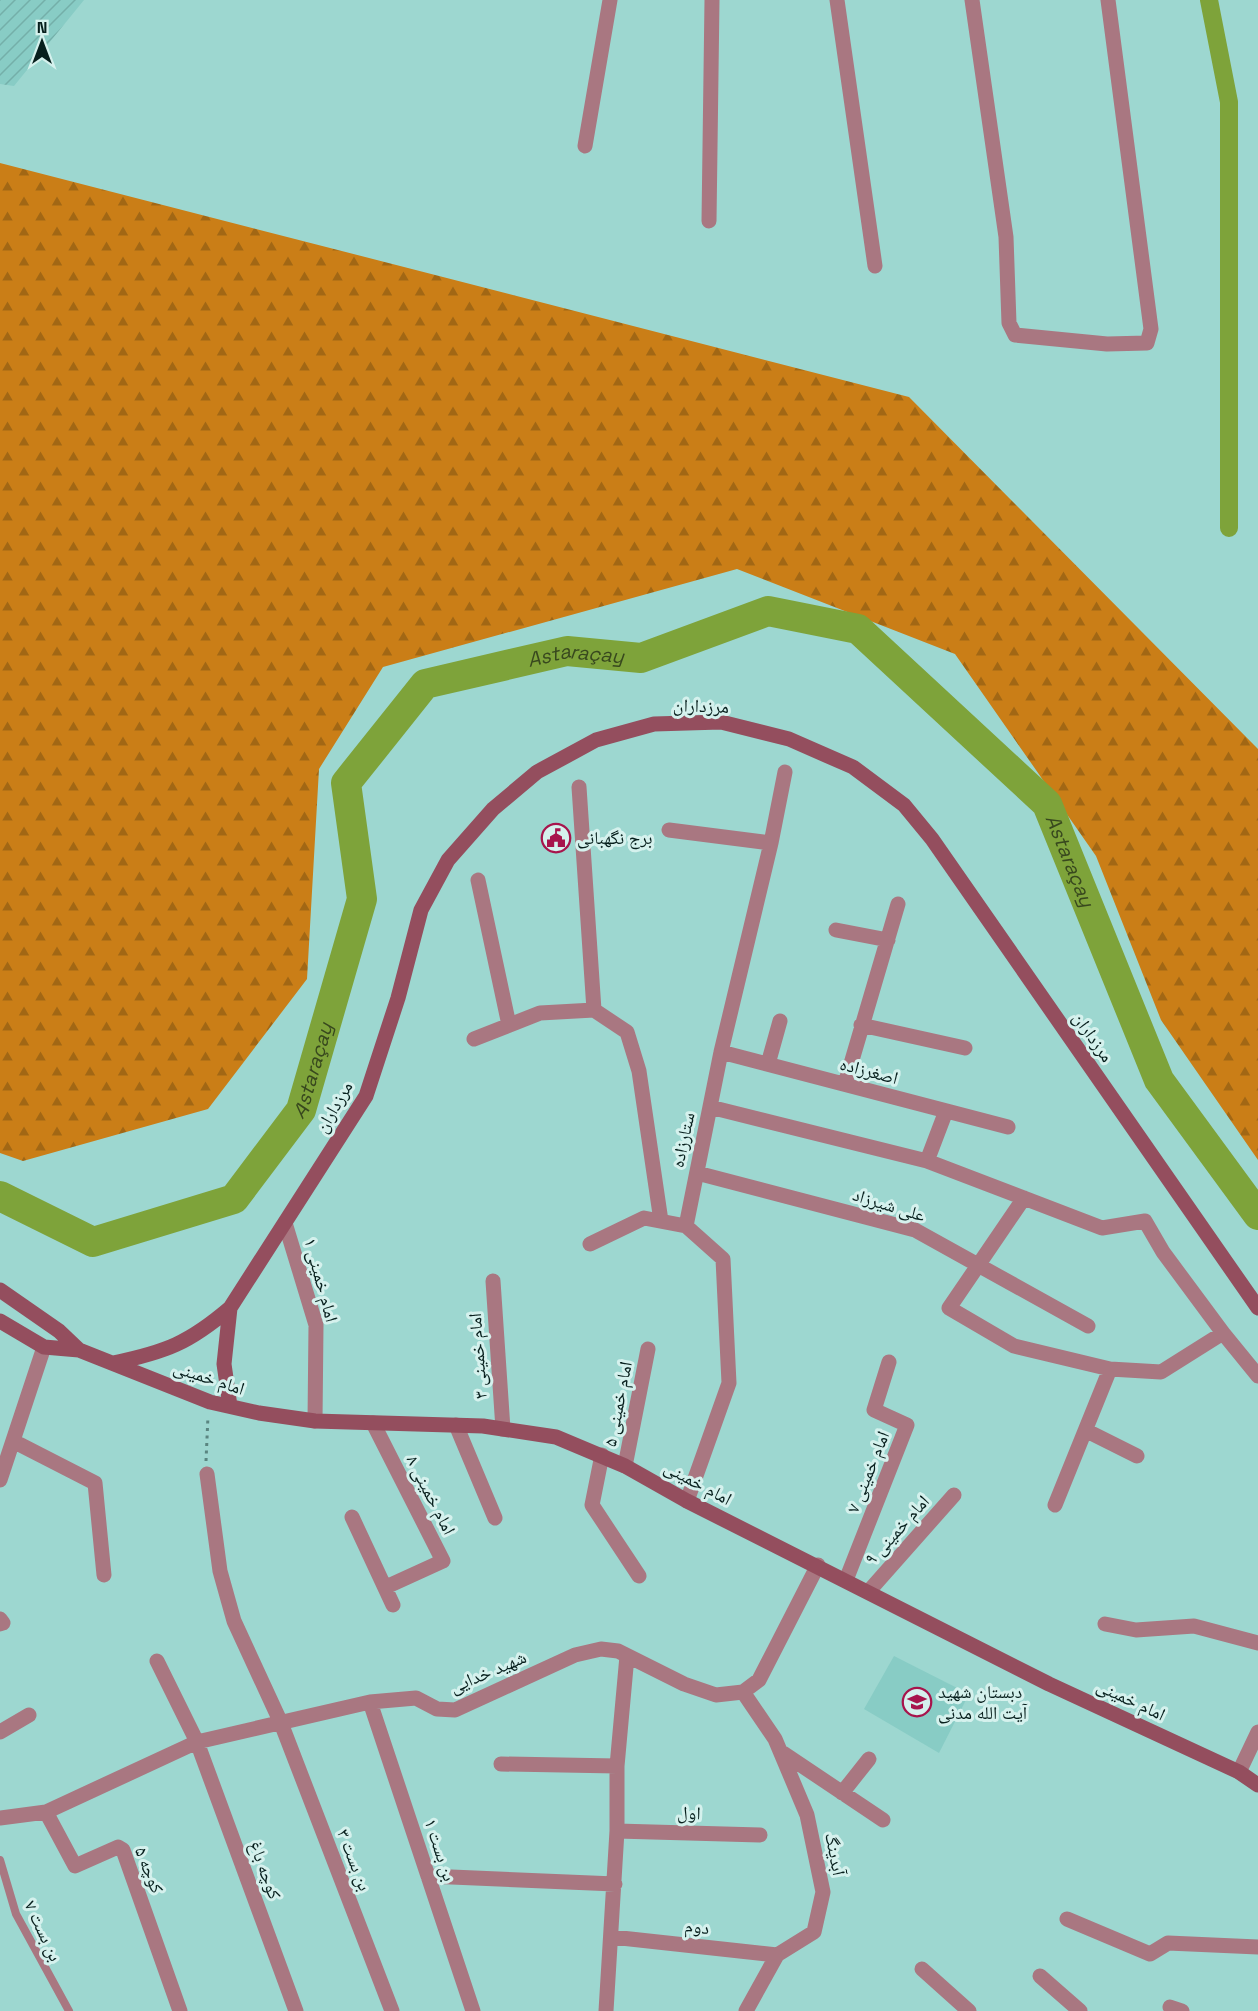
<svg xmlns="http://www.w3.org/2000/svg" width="1258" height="2011" viewBox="0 0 1258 2011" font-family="'Space Grotesk','Noto Naskh Arabic',sans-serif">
<defs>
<pattern id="industrial-furrows" width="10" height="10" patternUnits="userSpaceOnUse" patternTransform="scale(1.5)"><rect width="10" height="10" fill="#88ccc5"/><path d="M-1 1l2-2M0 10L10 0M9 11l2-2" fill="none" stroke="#74afa9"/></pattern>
<pattern id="forest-firs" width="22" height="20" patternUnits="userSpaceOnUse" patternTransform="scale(1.5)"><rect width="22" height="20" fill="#ca7e17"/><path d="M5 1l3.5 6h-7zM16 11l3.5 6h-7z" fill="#a26714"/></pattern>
</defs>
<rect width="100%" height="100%" fill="#9dd7d0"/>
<!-- built -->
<path fill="#88ccc5" d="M894 1656 969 1694 939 1753 864 1709Z"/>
<!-- industrial -->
<path fill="url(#industrial-furrows)" d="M0 0H84L14 86 0 84Z"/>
<!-- forest -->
<path fill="url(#forest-firs)" d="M0 163 909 397 1258 749V1160L1161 1020 1096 856 955 654 737 569 383 667 319 769 307 979 208 1109 23 1161 0 1153Z"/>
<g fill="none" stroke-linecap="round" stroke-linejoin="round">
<!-- canal -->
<path stroke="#7ea33a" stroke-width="18" d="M1209 0 1229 102V528"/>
<!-- river -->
<path stroke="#7ea33a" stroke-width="30" id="s1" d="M0 1196 93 1242 234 1199 301 1110 362 899 346 783 425 684 567 651 641 658 768 611 858 629 1047 804 1159 1080 1258 1215"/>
<!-- path -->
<path stroke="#5a8580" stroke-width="3" stroke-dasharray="3 4.5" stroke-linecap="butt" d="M206 1461 208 1416"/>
<!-- lane -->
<path stroke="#a97781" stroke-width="8" d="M0 1860 16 1914 69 2011"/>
<!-- street -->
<path stroke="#a97781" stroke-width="15" d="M837 0 875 266
M972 0 1006 237 1009 323 1015 335 1107 344 1147 343 1151 329 1108 0
M585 146 610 0
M709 221 712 0
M579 787 594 1010
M669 830 771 843
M478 880 509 1025
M836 930 888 940
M861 1025 965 1048
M474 1039 540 1013 594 1010 627 1032 639 1071 661 1221
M721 1052 1008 1127
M768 1064 780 1021
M845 1084 898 904
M710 1107 927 1161 1102 1228 1145 1221 1163 1252 1223 1333
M927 1161 946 1111
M697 1173 915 1230 1088 1326
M1024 1198 949 1308 1014 1346 1110 1369 1161 1372 1223 1333 1258 1376
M285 1223 316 1325 315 1421
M686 1226 721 1052 771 843 785 772
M686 1226 723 1259 729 1383 687 1501
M590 1244 644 1218 686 1226
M493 1281 503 1429
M373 1423 443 1561 386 1587
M456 1425 495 1518
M1087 1431 1137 1456
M13 1441 95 1483 104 1575
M602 1455 592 1505 639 1576
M625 1466 648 1349
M207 1474 220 1571 234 1621 281 1723 392 2011
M0 1480 44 1347
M1055 1505 1110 1369
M352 1517 393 1605
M846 1580 907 1425 874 1410 889 1362
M869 1591 954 1495
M0 1619 3 1623 0 1624
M1105 1624 1136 1630 1194 1626 1258 1643
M157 1661 197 1742 296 2011
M743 1692 775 1739 807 1815 823 1892 814 1932 777 1955 746 2011
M370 1702 473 2011
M0 1732 29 1715
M783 1753 883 1820
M501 1764 617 1766
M1239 1772 1258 1732
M842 1793 869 1759
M46 1812 75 1866 118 1847 123 1850 180 2011
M0 1818 46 1812 197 1742 370 1702 416 1698 437 1709 455 1710 575 1655 601 1649 618 1651 684 1684 716 1695 743 1692 759 1680 818 1565
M617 1831 760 1835
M428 1876 615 1884
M1067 1919 1150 1954 1168 1943 1258 1947
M612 1937 777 1955
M922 1969 969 2011
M1040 1976 1080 2011
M1170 2007 1182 2011
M606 2011 617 1831V1766L627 1656"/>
<!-- secondary -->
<path stroke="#944e5e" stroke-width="15" d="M0 1290 59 1331 79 1350
M230 1308 366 1096 398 998 421 910 448 860 493 809 537 772 596 740 654 724 721 722 789 739 853 767 904 805 932 839 1258 1308
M0 1321 44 1347 79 1350 210 1402 259 1413 315 1421 483 1426 556 1437 625 1466 687 1501 1049 1684 1239 1772 1258 1785
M113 1363C166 1352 189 1343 230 1308L224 1364 230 1406"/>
</g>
<!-- icons -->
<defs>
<g id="civic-ring" transform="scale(1.5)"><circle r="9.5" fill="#d5f1ed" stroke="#a7144c" stroke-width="1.5"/><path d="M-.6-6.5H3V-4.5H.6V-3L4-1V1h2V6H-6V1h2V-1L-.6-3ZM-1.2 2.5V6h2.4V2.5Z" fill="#a7144c"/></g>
<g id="school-ring" transform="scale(1.5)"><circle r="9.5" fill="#d5f1ed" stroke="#a7144c" stroke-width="1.5"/><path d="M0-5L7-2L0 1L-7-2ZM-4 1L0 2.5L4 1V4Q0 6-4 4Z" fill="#a7144c"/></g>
</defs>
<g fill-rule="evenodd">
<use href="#civic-ring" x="556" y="838"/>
<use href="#school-ring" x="917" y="1702"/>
</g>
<g text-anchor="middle" stroke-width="6" stroke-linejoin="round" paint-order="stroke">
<!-- street labels -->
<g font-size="18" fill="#071f1d" stroke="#d5f1ed">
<text transform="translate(701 706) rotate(2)" y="6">مرزداران</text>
<text transform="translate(1093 1037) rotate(55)" y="6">مرزداران</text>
<text transform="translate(869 1071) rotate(15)" y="6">اصغرزاده</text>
<text transform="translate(334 1107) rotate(-60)" y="6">مرزداران</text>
<text transform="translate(683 1140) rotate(-78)" y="6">ستارزاده</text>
<text transform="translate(889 1205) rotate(17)" y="6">علی شیرزاد</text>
<text transform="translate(321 1280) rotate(75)" y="6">امام خمینی ۱</text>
<text transform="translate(478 1356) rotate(-94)" y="6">امام خمینی ۳</text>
<text transform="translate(209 1378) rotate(18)" y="6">امام خمینی</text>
<text transform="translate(618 1404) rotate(-79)" y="6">امام خمینی ۵</text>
<text transform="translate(868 1472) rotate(-68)" y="6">امام خمینی ۷</text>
<text transform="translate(698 1483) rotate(28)" y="6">امام خمینی</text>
<text transform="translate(431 1495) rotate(63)" y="6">امام خمینی ۸</text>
<text transform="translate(897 1530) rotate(-48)" y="6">امام خمینی ۹</text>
<text transform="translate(488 1672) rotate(-23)" y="6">شهید خدایی</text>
<text transform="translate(1131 1700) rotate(25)" y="6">امام خمینی</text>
<text transform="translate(689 1813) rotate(2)" y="6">اول</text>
<text transform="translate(440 1850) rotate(72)" y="6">بن بست ۱</text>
<text transform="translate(835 1854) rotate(79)" y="6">آبدینگ</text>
<text transform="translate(354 1860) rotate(69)" y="6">بن بست ۳</text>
<text transform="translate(149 1870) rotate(68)" y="6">کوچه ۵</text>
<text transform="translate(265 1870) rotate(70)" y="6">کوچه باغ</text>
<text transform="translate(697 1927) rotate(6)" y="6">دوم</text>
<text transform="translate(43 1931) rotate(65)" y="6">بن بست ۷</text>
</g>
<!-- poi labels -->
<g font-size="18" fill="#071f1d" stroke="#d5f1ed" text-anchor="start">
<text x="577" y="844">برج نگهبانی</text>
<text x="938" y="1698">دبستان شهید<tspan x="938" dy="21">آیت الله مدنی</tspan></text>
</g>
<!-- water labels -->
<g font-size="20" font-style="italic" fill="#38481e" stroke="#d5f1ed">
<text dy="7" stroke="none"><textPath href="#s1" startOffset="980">Astaraçay</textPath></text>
<text dy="7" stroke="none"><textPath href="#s1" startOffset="1592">Astaraçay</textPath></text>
<text dy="7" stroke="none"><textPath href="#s1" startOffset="404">Astaraçay</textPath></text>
</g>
</g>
<!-- north arrow -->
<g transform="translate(42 42)" stroke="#d5f1ed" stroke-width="4.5" paint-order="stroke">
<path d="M0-4.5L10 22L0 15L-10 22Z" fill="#071f1d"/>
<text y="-9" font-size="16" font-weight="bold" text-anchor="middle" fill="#071f1d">N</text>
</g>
</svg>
